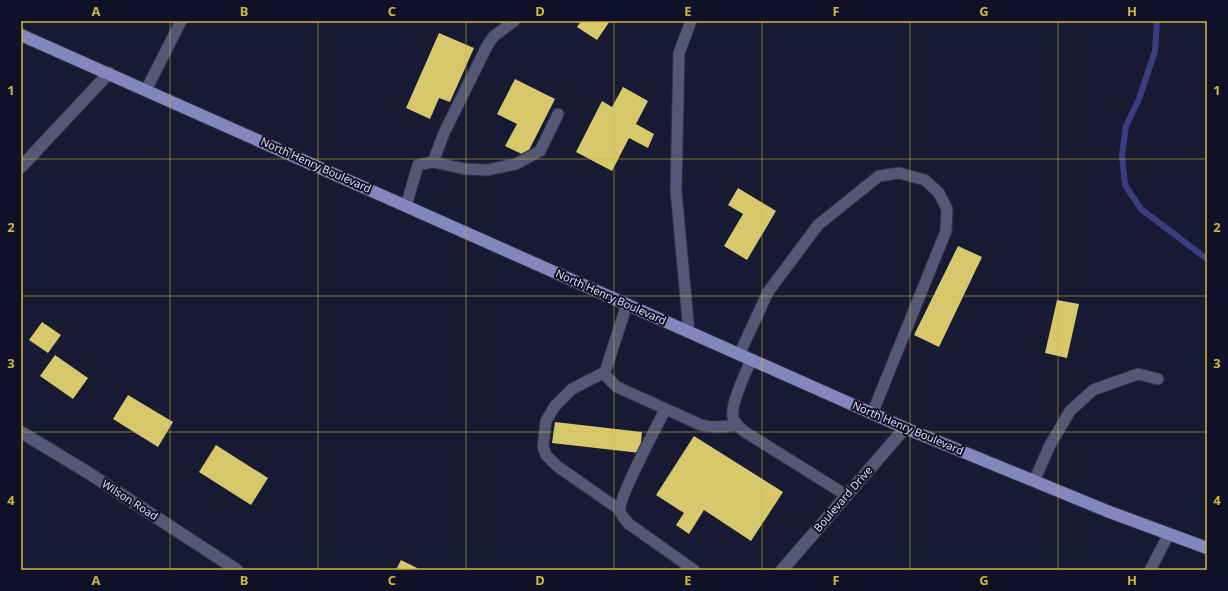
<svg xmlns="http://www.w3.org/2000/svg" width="1228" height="591" viewBox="0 0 1228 591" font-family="'Noto Sans',sans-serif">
<rect width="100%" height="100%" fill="#181a34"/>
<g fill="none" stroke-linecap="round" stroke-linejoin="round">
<!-- stream -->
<path stroke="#3b3d83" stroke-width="6" d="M1157 21 1155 51 1139 99 1126 126 1122 155 1125 185 1141 209 1207 259"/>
</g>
<!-- building -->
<path fill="#d8c86c" d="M581 21H610L597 40 577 27Z
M439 33 474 48 450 102 439 98 430 119 406 108Z
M515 79 555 99 526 156 505 146 517 124 497 114Z
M623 87 648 101 636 124 654 134 648 148 629 138 612 171 576 152 602 101 612 107Z
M738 188 776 211 747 260 724 246 743 214 728 205Z
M958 246 982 257 939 347 914 335Z
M1057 300 1079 304 1067 358 1045 353Z
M42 322 61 335 48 353 29 340Z
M55 355 88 378 73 399 40 376Z
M128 395 173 422 158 447 113 419Z
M555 422 642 432 640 453 552 443Z
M694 436 783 492 751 541 704 510 689 534 676 525 684 513 656 495Z
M216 445 268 478 251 505 199 472Z
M401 560 421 570H396Z"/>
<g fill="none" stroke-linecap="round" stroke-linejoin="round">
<!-- lane casing -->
<g stroke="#303145" stroke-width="13">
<path id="lane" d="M146 90 181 21
M433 162 444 133 487 46 493 37 514 21
M406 206 418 165 433 162 465 169 487 170 516 164 540 151 558 114
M627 304 605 372 607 377 617 387 701 425C714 428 724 427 737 425
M689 332 676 191 679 53 691 21
M739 355 768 292 818 225 879 176 899 173 925 180 939 193 947 209 946 231 872 414
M751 360C746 372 730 405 733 417 735 424 740 428 745 432L846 495
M605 372 572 389 555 406 546 421 543 446 546 455 557 466 620 510
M665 410C657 426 618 498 620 511 621 516 626 520 629 524L694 570
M1034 481 1050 445 1070 411 1093 390 1138 374 1158 379
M1150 570 1169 534"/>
</g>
<!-- street casing -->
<g stroke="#303145" stroke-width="14">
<path id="street" d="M21 167 109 73
M21 432 87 472 237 570
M782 570 905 428"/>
</g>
<!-- primary casing -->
<g stroke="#303145" stroke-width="14">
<path id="primary" d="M21 35 905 428 1107 511 1207 548"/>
</g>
<!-- lane -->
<use href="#lane" stroke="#545775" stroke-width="11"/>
<!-- street -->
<use href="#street" stroke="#545775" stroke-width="12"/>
<!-- primary -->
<use href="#primary" stroke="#8288be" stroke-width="12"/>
</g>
<!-- grid -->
<path fill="none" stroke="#cdb938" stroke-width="1" stroke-opacity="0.55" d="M170 21V570M318 21V570M466 21V570M614 21V570M762 21V570M910 21V570M1058 21V570M21 159H1207M21 296H1207M21 432H1207"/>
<g text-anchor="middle" stroke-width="4" stroke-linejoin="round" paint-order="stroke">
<!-- street labels -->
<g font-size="11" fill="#dcdff1" stroke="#101129">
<text transform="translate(316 165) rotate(24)" y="4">North Henry Boulevard</text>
<text transform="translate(611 297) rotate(24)" y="4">North Henry Boulevard</text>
<text transform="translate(908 428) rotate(23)" y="4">North Henry Boulevard</text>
<text transform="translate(843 499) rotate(-49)" y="4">Boulevard Drive</text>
<text transform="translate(130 500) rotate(33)" y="4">Wilson Road</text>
</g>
</g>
<!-- border -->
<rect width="1228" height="591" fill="none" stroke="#101129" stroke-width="44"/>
<rect x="22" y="22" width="1184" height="547" fill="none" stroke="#cdb938" stroke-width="1.5"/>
<g font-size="13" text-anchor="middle" font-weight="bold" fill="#cdb938">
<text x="96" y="16">A</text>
<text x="244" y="16">B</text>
<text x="392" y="16">C</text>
<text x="540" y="16">D</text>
<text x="688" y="16">E</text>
<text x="836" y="16">F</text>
<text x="984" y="16">G</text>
<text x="1132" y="16">H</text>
<text x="11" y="95">1</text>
<text x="1217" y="95">1</text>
<text x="11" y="232">2</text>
<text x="1217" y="232">2</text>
<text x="11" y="368">3</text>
<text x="1217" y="368">3</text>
<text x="11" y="505">4</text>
<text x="1217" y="505">4</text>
<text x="96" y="585">A</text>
<text x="244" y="585">B</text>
<text x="392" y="585">C</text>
<text x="540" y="585">D</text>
<text x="688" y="585">E</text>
<text x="836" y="585">F</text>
<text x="984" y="585">G</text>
<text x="1132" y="585">H</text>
</g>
</svg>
